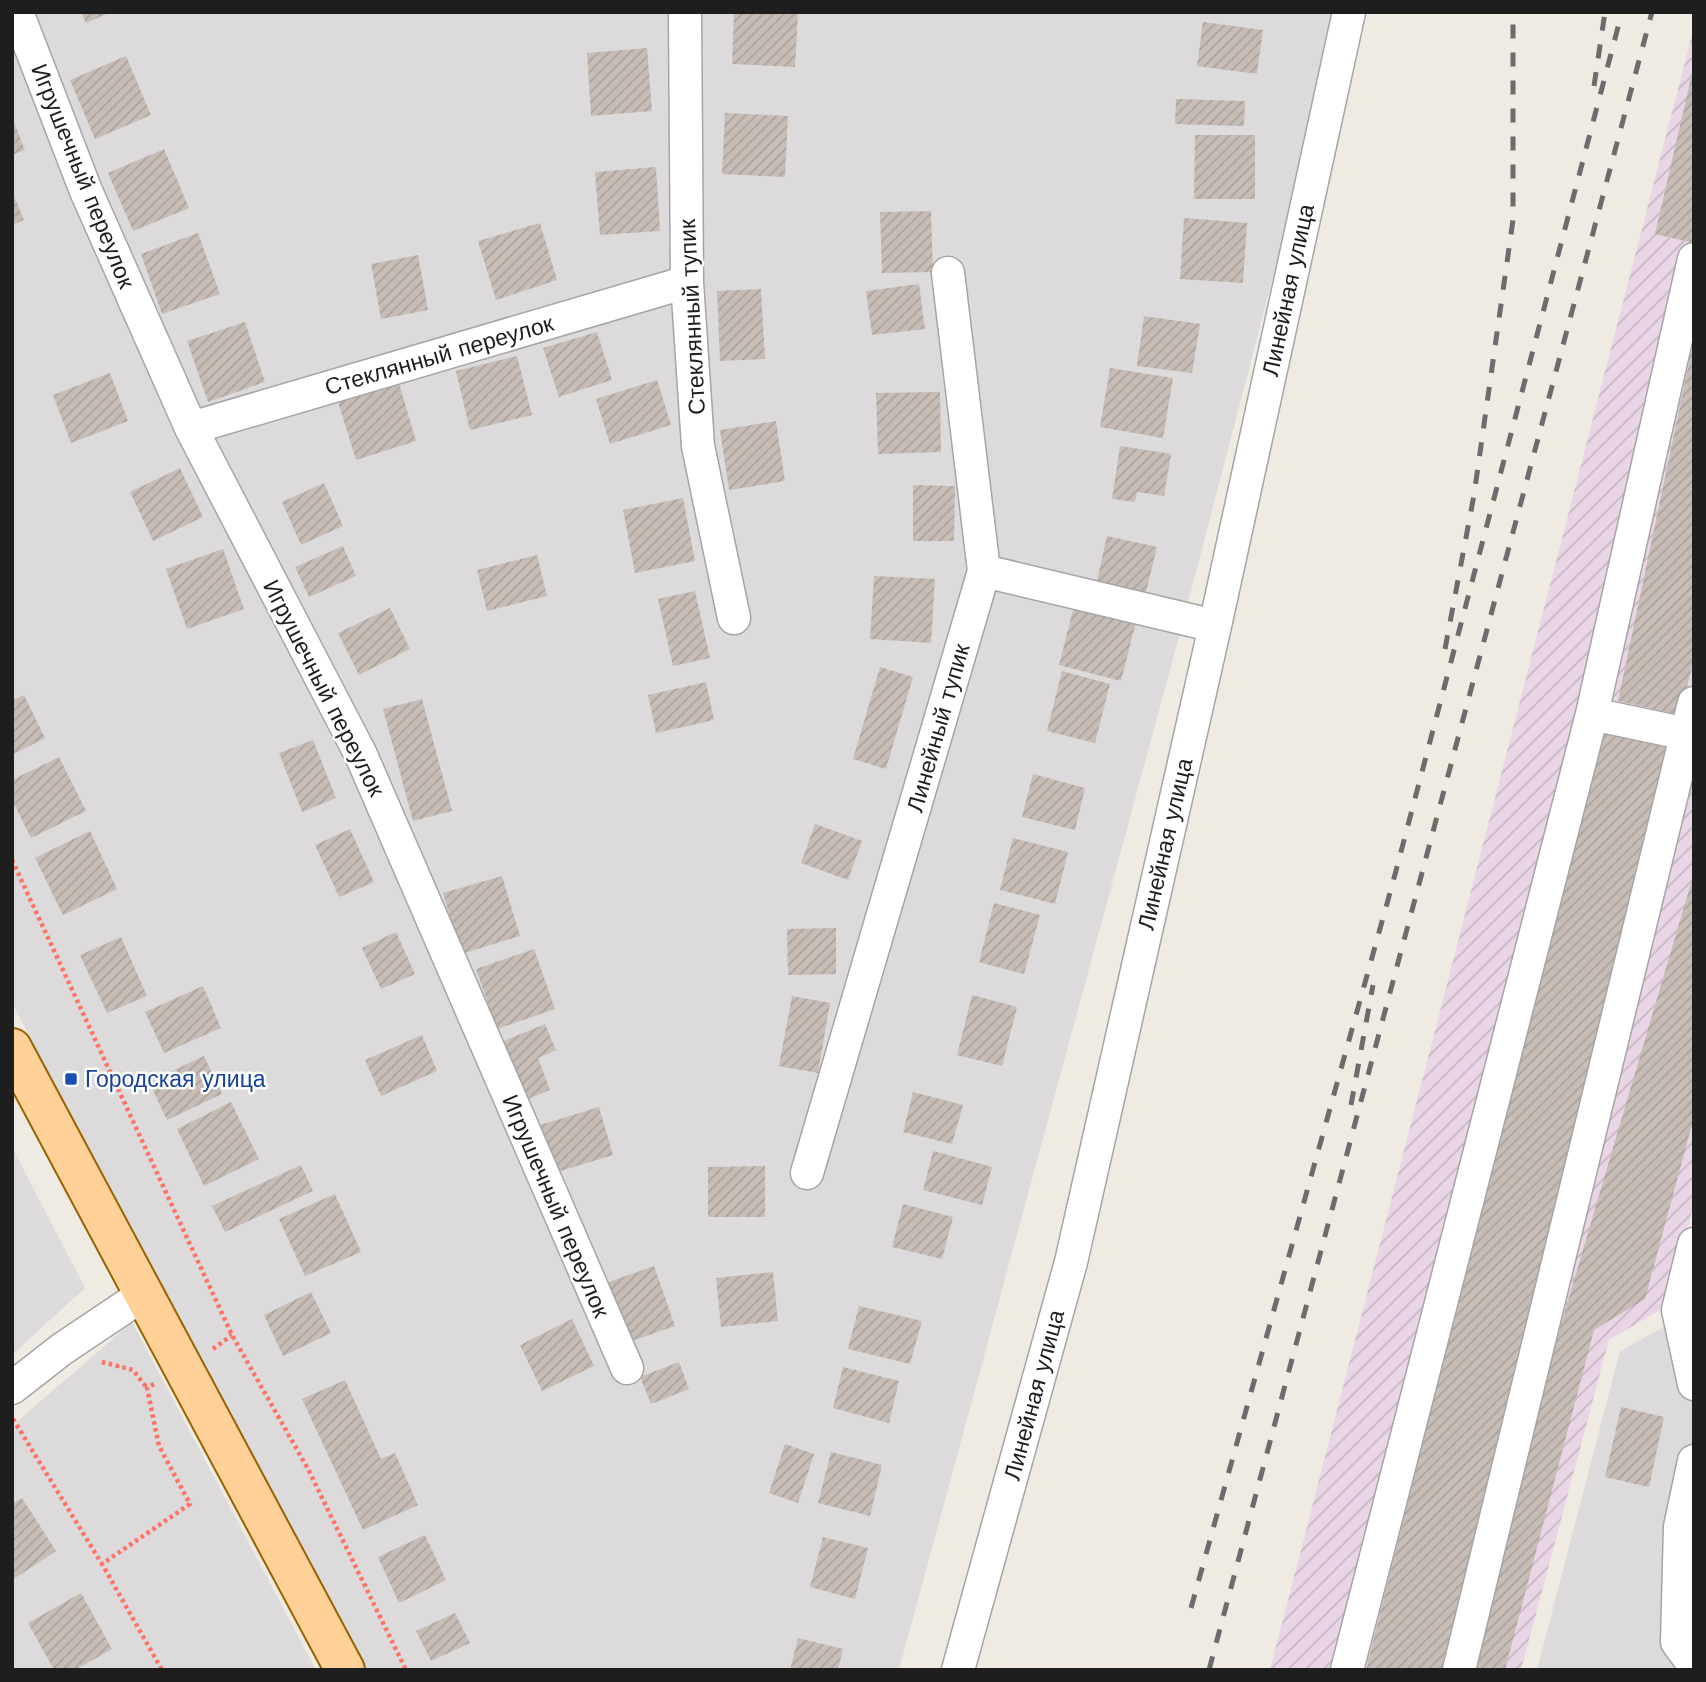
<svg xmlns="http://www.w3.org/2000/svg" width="1706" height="1682" viewBox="0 0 1706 1682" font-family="'Work Sans',sans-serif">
<defs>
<pattern id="industrial-furrows" width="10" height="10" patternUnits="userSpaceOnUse" patternTransform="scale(1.75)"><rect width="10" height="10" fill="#e9d5e5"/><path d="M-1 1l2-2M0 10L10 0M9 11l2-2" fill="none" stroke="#c7b6c4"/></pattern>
<pattern id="building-hatch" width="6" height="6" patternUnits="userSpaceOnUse" patternTransform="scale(1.75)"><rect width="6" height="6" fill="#c7bdb6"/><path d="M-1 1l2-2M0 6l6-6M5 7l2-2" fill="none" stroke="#aaa29c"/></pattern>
</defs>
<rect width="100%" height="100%" fill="#efebe3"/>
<!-- residential -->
<path fill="#dcdadb" d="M12 12H1342L1183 622 899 1670H365L12 1003Z
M12 1147 85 1288 12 1355Z
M1694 1281V1670H1537L1620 1351 1686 1315Z
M132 1322 316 1670H12V1426Z"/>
<!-- industrial -->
<path fill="url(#industrial-furrows)" d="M1694 27V1201L1670 1304 1609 1340 1521 1670H1270Z"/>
<!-- building -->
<path fill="url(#building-hatch)" d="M81 12H111L86 23Z
M734 12H798L795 67 732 64Z
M1203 22 1263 30 1257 74 1197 66Z
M647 48 652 111 591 116 587 53Z
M126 56 151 115 95 139 70 80Z
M1693 69H1694V243L1655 234Z
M1176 99 1245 101 1244 126 1175 124Z
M725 113 788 116 785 177 722 174Z
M12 118 25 150 12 155Z
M1195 135H1255V199H1194Z
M164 149 189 208 133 231 108 173Z
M656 167 660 231 600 235 595 172Z
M12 191 24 220 12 225Z
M931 211 933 272 882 273 880 212Z
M1184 218 1247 223 1243 283 1180 279Z
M540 223 557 280 496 300 478 241Z
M198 233 220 294 162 314 141 254Z
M418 255 428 310 381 319 371 264Z
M919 284 925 329 872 335 866 291Z
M761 289 765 359 720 361 717 291Z
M1144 316 1200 324 1192 373 1137 366Z
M245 322 265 382 208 402 187 341Z
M597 332 612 380 559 397 543 348Z
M1693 344 1694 655 1681 715 1618 701Z
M517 356 532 415 470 430 456 371Z
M1110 368 1173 378 1163 438 1100 427Z
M110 373 128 421 71 443 53 395Z
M657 380 671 425 610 444 596 399Z
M399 383 416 441 356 460 338 402Z
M940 392 941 452 878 454 876 393Z
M776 421 785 481 729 490 720 430Z
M1120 446 1171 454 1164 496 1137 492 1135 502 1112 499Z
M180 468 203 517 153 541 130 492Z
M324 483 343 526 301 545 282 502Z
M913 485 955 486 954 541H913Z
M683 498 695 561 635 573 623 510Z
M1107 536 1157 547 1145 596 1096 585Z
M343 546 356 576 309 597 295 567Z
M223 549 244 609 187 629 166 569Z
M537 555 547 596 487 611 477 570Z
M874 576 935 579 931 643 870 639Z
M695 591 710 658 673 666 658 599Z
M1074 606 1136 622 1121 681 1059 665Z
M390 608 410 649 359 675 338 633Z
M880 667 913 677 886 769 853 759Z
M1062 671 1110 684 1095 743 1047 731Z
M706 682 714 720 656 733 648 695Z
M24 695 45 738 12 755V701Z
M422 699 452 811 413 821 383 709Z
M1599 732 1674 748 1441 1670H1366Z
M313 740 336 798 302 812 279 753Z
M59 757 86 811 31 838 12 800V780Z
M1033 774 1085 788 1075 830 1022 817Z
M815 824 862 841 848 880 801 863Z
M350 829 374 882 339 897 315 845Z
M90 831 117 889 63 915 35 858Z
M1013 838 1068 852 1055 904 1000 890Z
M1694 873V1117L1645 1299 1594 1330 1505 1670H1469L1562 1321Z
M502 876 520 936 461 954 443 893Z
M994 903 1040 915 1024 974 979 962Z
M836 928V974L788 975 787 929Z
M396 932 415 974 381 989 362 948Z
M121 937 147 996 107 1013 80 955Z
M534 949 555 1009 497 1029 476 969Z
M203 986 221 1028 164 1053 145 1012Z
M972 995 1017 1007 1002 1066 957 1055Z
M792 996 830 1003 818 1073 779 1066Z
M545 1024 556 1050 538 1058 550 1090 523 1101 499 1043Z
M422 1035 437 1071 381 1096 365 1060Z
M204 1056 222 1094 167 1120 149 1082Z
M913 1092 963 1105 952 1144 903 1132Z
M231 1102 259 1159 204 1186 177 1129Z
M599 1107 613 1155 554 1173 540 1125Z
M933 1151 992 1167 982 1205 923 1190Z
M301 1165 313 1191 225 1232 212 1206Z
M765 1166V1217H708V1167Z
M335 1194 361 1252 305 1276 279 1219Z
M903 1204 953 1217 942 1259 892 1247Z
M654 1266 675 1326 626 1343 606 1283Z
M773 1272 778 1321 721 1327 716 1278Z
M311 1292 331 1333 283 1356 264 1315Z
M859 1306 922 1321 910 1364 848 1349Z
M572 1319 594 1366 542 1391 520 1345Z
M679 1362 689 1389 651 1404 640 1377Z
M843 1367 899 1381 889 1423 833 1408Z
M345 1380 381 1459 395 1453 418 1505 363 1530 302 1399Z
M1621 1407 1664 1417 1649 1487 1605 1477Z
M785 1444 814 1454 798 1503 769 1493Z
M831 1452 882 1465 870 1516 818 1503Z
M22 1498 56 1551 12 1580V1504Z
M425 1535 446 1580 399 1603 378 1557Z
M823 1537 868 1548 855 1599 810 1587Z
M81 1593 112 1649 75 1670H54L28 1623Z
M455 1613 470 1643 431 1661 416 1631Z
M798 1638 843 1649 838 1670H790Z"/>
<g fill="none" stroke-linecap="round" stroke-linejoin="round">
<!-- minor casing -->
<g stroke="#a5a5a5" stroke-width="35">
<path id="minor" d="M17 12 86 191 191 428 361 755 627 1368
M685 12 687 282 698 446 734 618
M191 428 687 282
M984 571 1215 626
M1592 714 1687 734
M807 1173 984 571 948 273
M1694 1244 1678 1310 1694 1384
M12 1388 62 1349 144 1294
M1694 1461 1680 1527 1677 1642 1694 1665
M958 1670 1071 1262 1215 626 1349 12
M1347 1670 1592 714 1694 259
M1459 1670 1694 703"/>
</g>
<!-- major casing -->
<g stroke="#976300" stroke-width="42">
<path id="major" d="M12 1048 345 1670"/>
</g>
<!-- path -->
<path stroke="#ff7264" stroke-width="4.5" stroke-dasharray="3.5 3.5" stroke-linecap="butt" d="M12 860 232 1335 308 1469 406 1670
M213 1349 232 1335
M102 1362 133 1370 147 1388
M154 1384 147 1388 159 1446 190 1504 102 1564 162 1670
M13 1419 102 1564"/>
<!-- minor -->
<use href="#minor" stroke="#fff" stroke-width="32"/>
<!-- major -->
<use href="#major" stroke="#ffd198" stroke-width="38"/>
<!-- rail -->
<path stroke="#6c6c6c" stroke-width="5" stroke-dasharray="14 14" stroke-linecap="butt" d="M1594 86 1605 12
M1445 649 1474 495 1513 220V12
M1351 1105 1373 985
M1191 1608 1393 882 1622 12
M1209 1670 1652 12"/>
</g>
<!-- markers -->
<rect fill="#1a4fb4" stroke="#fff" stroke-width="2.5" x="64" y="1072" width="14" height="14" rx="3.5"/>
<g text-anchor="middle" stroke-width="5" stroke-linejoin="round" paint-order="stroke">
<!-- street labels -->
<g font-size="23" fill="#1e1e1e" stroke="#fff">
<text transform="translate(83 176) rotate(68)" y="8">Игрушечный переулок</text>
<text transform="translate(1288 290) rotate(-78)" y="8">Линейная улица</text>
<text transform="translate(692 317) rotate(-93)" y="8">Стеклянный тупик</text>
<text transform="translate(439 355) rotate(-16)" y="8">Стеклянный переулок</text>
<text transform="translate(324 688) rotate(63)" y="8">Игрушечный переулок</text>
<text transform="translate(938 728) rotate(-74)" y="8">Линейный тупик</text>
<text transform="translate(1165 844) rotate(-77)" y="8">Линейная улица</text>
<text transform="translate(556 1206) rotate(67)" y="8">Игрушечный переулок</text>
<text transform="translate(1034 1395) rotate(-75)" y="8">Линейная улица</text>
</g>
<!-- transit labels -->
<g font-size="23" fill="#164399" stroke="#fff" text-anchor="start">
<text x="85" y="1087">Городская улица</text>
</g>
</g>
<!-- border -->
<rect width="1706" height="1682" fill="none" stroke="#1e1e1e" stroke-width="28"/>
</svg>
